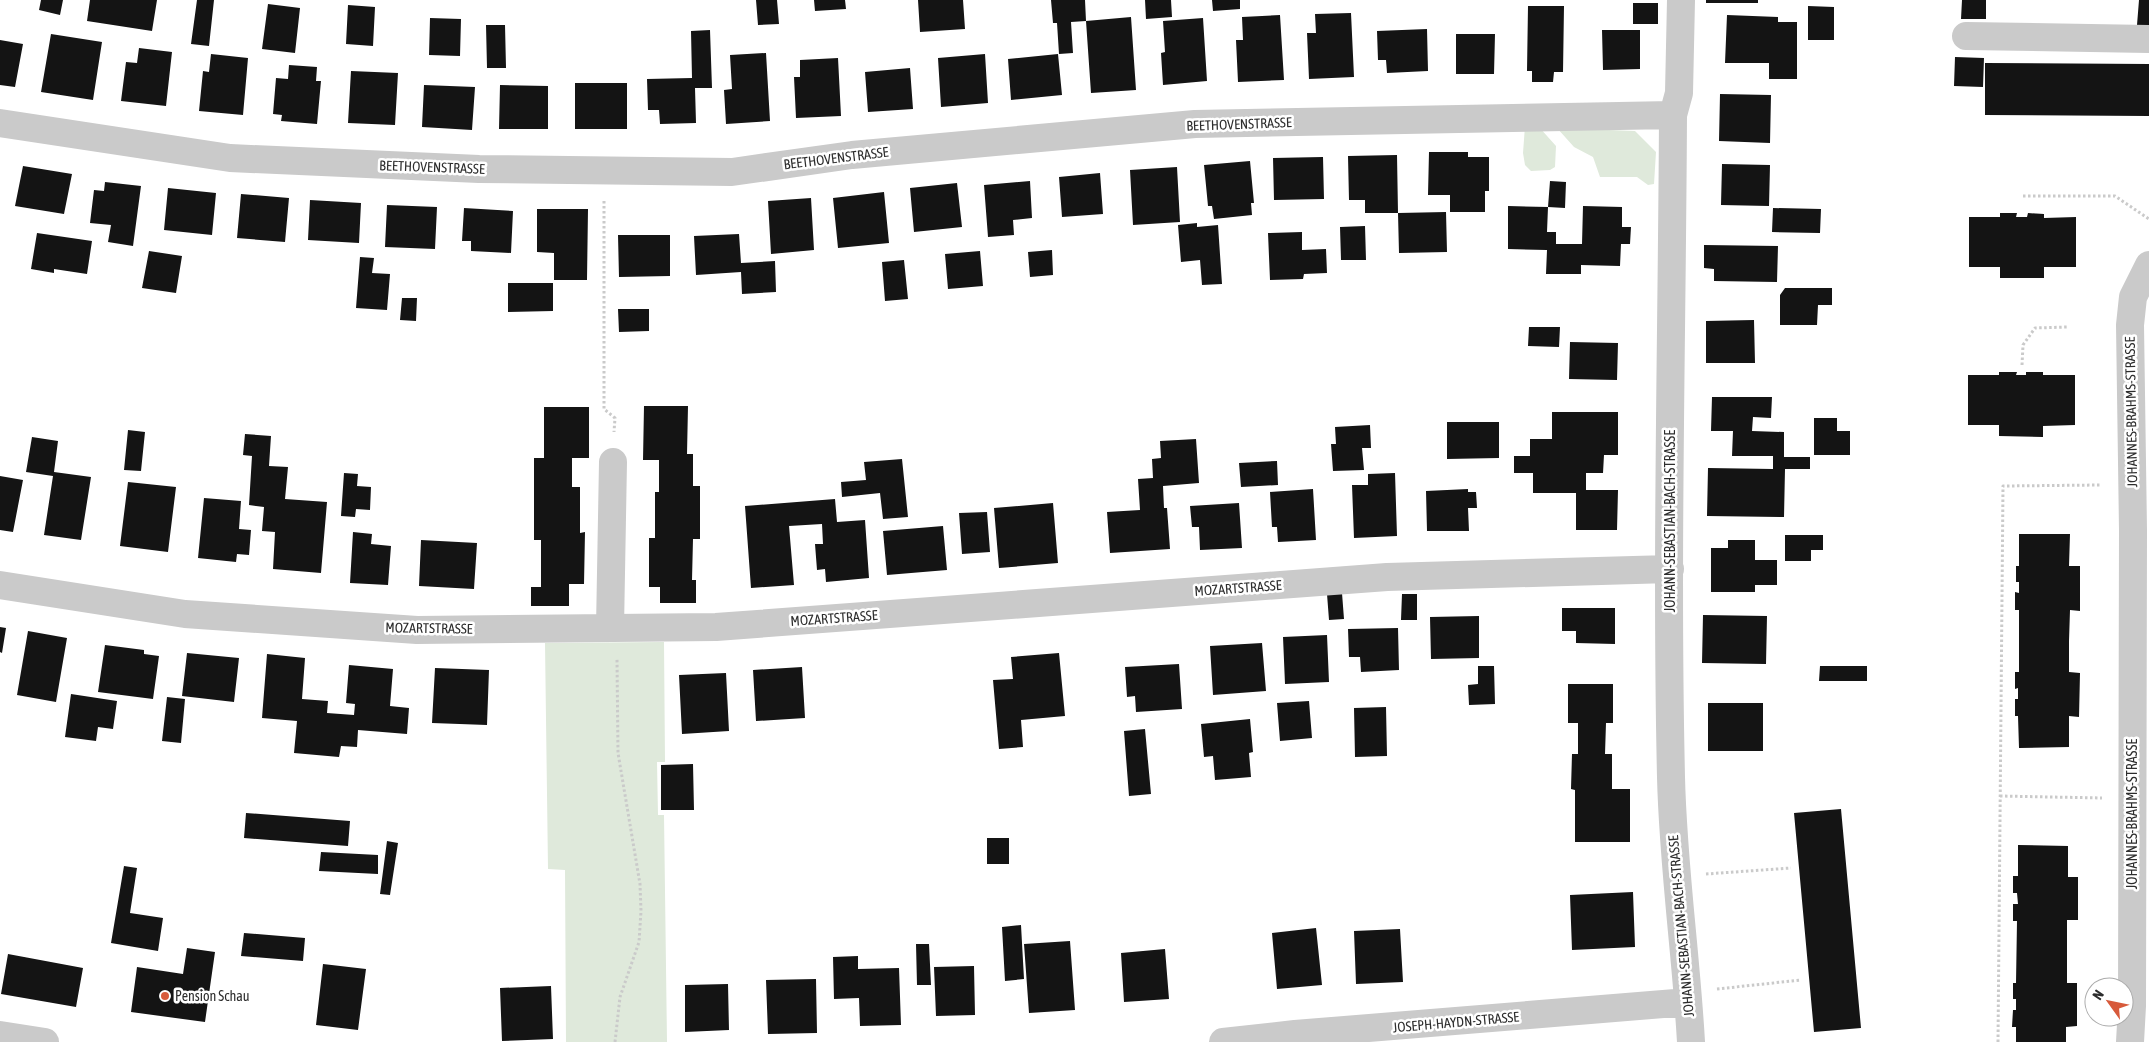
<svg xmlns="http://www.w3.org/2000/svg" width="2149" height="1042" viewBox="0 0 2149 1042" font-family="'Asap Condensed',sans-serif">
<rect width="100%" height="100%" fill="#fff"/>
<!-- green -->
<path fill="#dfe9db" d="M1525 126 1539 127 1556 146 1555 167 1550 170 1531 171 1525 165 1523 153Z
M1557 128 1635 131 1656 152 1654 184 1648 185 1637 177H1600L1593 157 1574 147Z
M664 642 665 762H657L658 815H664L667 1042H566L565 870 548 869 545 643Z"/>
<!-- building -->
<path fill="#141414" d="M41 0H63L60 15 39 10Z
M90 0H157L152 31 87 21Z
M197 0H214L209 46 191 44Z
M756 0H777L779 24 758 25Z
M814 0H845L846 9 815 11Z
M918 0H963L965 29 920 32Z
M1051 0H1085L1086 21 1071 22 1073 53 1059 54 1057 23H1053Z
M1145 0H1171L1172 17 1146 19Z
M1212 0H1240V9L1213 11Z
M1706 0H1758V3H1706Z
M1962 0H1986V19H1961Z
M2139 0H2149V26L2137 25Z
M1633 3H1658V24H1633Z
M268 4 300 8 295 53 262 49Z
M348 5 375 7 373 46 346 44Z
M1528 6H1564L1563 72H1554L1553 82H1532V71H1527Z
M1808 6 1834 7V40H1808Z
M1351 13 1354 77 1309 79 1307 33H1316L1315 14Z
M1280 15 1284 80 1238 82 1236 40H1243L1242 17Z
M1727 15 1778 17V22H1797V79H1769V63H1725Z
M1131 17 1136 90 1091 93 1086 21Z
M430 18 461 19 460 56 429 55Z
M1203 18 1207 81 1163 85 1161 53 1165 52 1163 21Z
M486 25H505L506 68H487Z
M1427 29 1428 71 1387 73 1386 60H1378L1377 31Z
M710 30 712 88H695L696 123 660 124 659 110H648L647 79 692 78 691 31Z
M1602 30H1640V69L1603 70Z
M51 34 102 42 93 100 41 92Z
M1456 34H1495L1494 74H1456Z
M0 40 23 44 15 87 0 85Z
M139 48 172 52 166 106 121 101 126 62 137 63Z
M766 53 770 121 726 124 724 90 732 89 730 55Z
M211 54 248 58 243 115 199 111 203 71 209 72Z
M985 54 988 103 941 107 938 58Z
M1058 54 1062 95 1011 100 1008 59Z
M1955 57 1984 58 1983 87 1954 86Z
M838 58 841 116 796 118 794 77H800V60Z
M1985 63 2149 64V116L1985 115Z
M289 65 317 67 316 81H321L317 124 281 121 282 115 273 114 276 78 288 79Z
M910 68 913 109 868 112 865 72Z
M351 71 398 73 395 125 348 123Z
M575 83H627V129H575Z
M424 85 475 87 472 130 422 127Z
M500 85 548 86V129H499Z
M1720 94 1771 95 1770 143 1719 141Z
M1429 152H1468V157H1489V191H1485V212H1450V195H1428Z
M1397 155 1398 213 1446 212 1447 252 1399 253 1398 213H1365V200H1349L1348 156Z
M1323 157 1324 199 1274 200 1273 158Z
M1250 161 1254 203H1251L1252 215 1214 219 1212 206H1208L1204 165Z
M1722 164 1770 165 1769 206 1721 205Z
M23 166 72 174 64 214 15 206Z
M1177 167 1180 222 1133 225 1130 170Z
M1100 173 1103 214 1062 217 1059 177Z
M1030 181 1032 218 1013 220 1014 235 988 237 984 185Z
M1550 181 1566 182 1565 208 1548 207 1547 232H1556V244H1582L1583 206 1622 207V227H1631L1630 244H1621L1620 266 1581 265V274H1546L1547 250 1508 249V206L1548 207Z
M105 182 141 186 133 246 108 242 111 225 90 223 94 190 104 191Z
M957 183 962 227 914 232 910 188Z
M168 188 216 193 212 235 164 230Z
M884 192 889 243 838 248 833 198Z
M241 194 289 198 285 242 237 238Z
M811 198 814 250 771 254 768 201Z
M310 200 361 203 359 243 308 240Z
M387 205 437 207 435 249 385 247Z
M464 208 513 211 511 253 471 251V241H462Z
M1773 208 1821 209 1820 233 1772 232Z
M537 209H588L587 280H554V253L537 252Z
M2000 213H2017L2016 217H2027L2028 213 2044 214V218L2076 217V267H2044V278H2000V267H1969V217H2000Z
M1197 223V227L1218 225 1222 284 1202 285 1200 260 1181 262 1178 225Z
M1365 226 1366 260H1341L1340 227Z
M1302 232V250L1326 249 1327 273 1304 274 1303 279 1270 280 1268 233Z
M37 233 92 241 87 274 54 269V273L31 269Z
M739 234 741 263 775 261 776 292 742 294 741 272 696 275 694 236Z
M618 235H670V276L619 277Z
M1704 245 1778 246 1777 282 1714 281V269L1704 268Z
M1052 250 1053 275 1030 277 1028 252Z
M149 251 182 256 176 293 142 288Z
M980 251 983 286 948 289 945 254Z
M360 257 374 258 372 273 390 274 387 310 356 308Z
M904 260 908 299 885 301 882 262Z
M508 283H553V311L508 312Z
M1785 288H1832V305H1818L1817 325H1780V295Z
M402 298H417L416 321 400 320Z
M618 309H649V331L619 332Z
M1754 320 1755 363H1706V321Z
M1529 327H1560L1559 347 1528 346Z
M1570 342 1618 343 1617 380 1569 379Z
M1999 372H2017L2016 375H2026V372H2043V375H2075V425L2043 426V437L1999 436V425H1968V375H1999Z
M1712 397H1772L1771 418 1753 417 1752 431 1784 432V457H1810V469H1785L1784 517 1707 516 1708 468 1773 469V456H1732L1733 431H1711Z
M644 406H688L687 454H693V486H700V539H693L692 580H696V603H660V587H649V538H655V492H659V460H643Z
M544 407H589V458H572V487H580V533L585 532 584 584H569V606H531V587H541V540H534V458H544Z
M1552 412H1618V455H1604L1603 473H1586V490H1618L1617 530H1576V493H1533V473H1514V456H1530V439H1552Z
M1814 418H1837V431H1850V455H1814Z
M1447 422H1499V458L1447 459Z
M1370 425 1371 448H1362L1364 470 1333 471 1331 444H1336L1335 427Z
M128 430 145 432 141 471 124 470Z
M245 434 271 436 269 466 288 467 285 499 327 502 321 573 273 569 275 532 262 531 264 507 249 505 252 456 243 455Z
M32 437 58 441 54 472 91 477 81 540 44 535 53 476 26 472Z
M1196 439 1199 483 1163 486 1164 508H1167L1170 549 1110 553 1107 512 1140 510 1138 479 1153 478 1152 459 1161 458 1160 441Z
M902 459 908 517 883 519 880 493 842 497 841 482 866 480 864 462Z
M1277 461 1278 485 1241 487 1239 463Z
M344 473 358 474 357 486 371 487 370 510 356 509 355 517 341 516Z
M1395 473 1397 536 1354 538 1352 485H1368V474Z
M0 476 23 480 13 532 0 530Z
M128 482 176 487 168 552 120 546Z
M1313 489 1316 540 1278 542 1277 527H1272L1270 492Z
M1468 489V492H1476L1477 508H1468L1469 531H1427L1426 491Z
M204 498 241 501 239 529 251 530 249 555 237 554 236 562 198 558Z
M835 499 837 522 865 520 869 578 826 582 825 569 817 570 815 544H823L822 524 789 526 794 585 751 588 745 506Z
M1053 503 1058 563 999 568 994 508Z
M1239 503 1242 548 1200 550 1199 527H1192L1190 506Z
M987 512 990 552 962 554 959 513Z
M943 526 947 570 887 575 883 531Z
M353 532 372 534 371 544 391 546 388 585 350 583Z
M2019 534H2070L2069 566H2080V611L2070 610 2069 641V672L2080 673 2079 717 2069 716V747L2019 748 2018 716H2015V699H2018V688L2015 689V672H2019V610H2015V592L2019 593V582H2016V566H2019Z
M1785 535H1823V550H1811V561H1785Z
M421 540 477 543 474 589 419 586Z
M1728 540H1755V560H1777V585H1755V592H1711V548H1728Z
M1342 593 1344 619 1329 620 1327 594Z
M1402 594H1417V620H1401Z
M1562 608H1615V644L1576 643V631H1562Z
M1703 615 1767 616 1766 664 1702 663Z
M1479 616V658L1431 659 1430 617Z
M0 627 6 628 2 653 0 652Z
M1398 628 1399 670 1361 672 1360 657H1349L1348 629Z
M28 631 67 638 56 702 17 695Z
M1327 635 1329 682 1285 684 1283 637Z
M1262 643 1266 691 1213 695 1210 646Z
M105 645 144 650V654L159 656 153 699 98 692Z
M187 653 239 658 234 702 182 696Z
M1059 653 1065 716 1021 720 1023 747 999 749 993 680 1013 679 1011 657Z
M267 654 305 658 302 699 328 701 327 713 354 715 355 704 346 703 349 665 393 669 390 706 409 708 407 734 358 730 357 747 341 746 339 757 294 753 297 721 262 718Z
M1179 664 1182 709 1136 712 1135 696 1127 697 1125 667Z
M1478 666H1494L1495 704 1469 705 1468 685 1478 684Z
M1820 666H1867V681H1819Z
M802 667 805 718 756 721 753 670Z
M435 668 489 670 487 725 432 723Z
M726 673 729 731 682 734 679 675Z
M1568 684H1613V723H1606L1605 754H1612V789H1630V842H1575V790L1571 789 1572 754H1578V723H1568Z
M71 694 117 701 113 729 98 727 96 741 65 737Z
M167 697 185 699 181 743 162 741Z
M1309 701 1312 738 1280 741 1277 703Z
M1708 703H1763V751H1708Z
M1386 707 1387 756 1355 757 1354 708Z
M1250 719 1253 752 1249 753 1251 777 1215 780 1213 756 1204 757 1201 724Z
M1145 729 1151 794 1129 796 1124 731Z
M693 764 694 810H661V765Z
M1841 809 1861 1028 1814 1032 1794 813Z
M246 813 350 821 348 846 244 838Z
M987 838H1009V864H987Z
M387 841 398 843 390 895 380 894Z
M2018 845 2068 846V877H2078V920H2067V983H2077V1026L2066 1027V1042H2016V1027H2012L2013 1010H2016V999H2013V983H2016L2017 921H2013V904H2018L2017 893H2013V876H2018Z
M321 852 378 855V874L319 871Z
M124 866 137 868 130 913 163 918 158 951 111 943Z
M1633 892 1635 947 1572 950 1570 895Z
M1021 925 1024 979 1005 981 1002 927Z
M1316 928 1322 985 1277 989 1272 933Z
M1400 929 1403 982 1356 984 1354 931Z
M244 933 305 938 303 961 241 956Z
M1070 941 1075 1010 1029 1013 1024 944Z
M916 944H929L931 985H917Z
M187 948 215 952 205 1022 131 1012 137 967 183 974Z
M1165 949 1169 999 1124 1002 1121 953Z
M8 954 83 968 76 1007 1 994Z
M858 956V969L899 968 901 1025 860 1026 859 998 834 999 833 957Z
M323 964 366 969 358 1030 316 1025Z
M974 966 975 1015 936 1016 934 967Z
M816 979 817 1033 768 1034 766 980Z
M728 984 729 1030 685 1032V985Z
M551 986 553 1039 502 1041 500 988Z"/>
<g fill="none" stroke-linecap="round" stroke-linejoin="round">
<!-- path -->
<path stroke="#cacaca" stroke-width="3" stroke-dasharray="2.5 2.5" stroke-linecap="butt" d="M2023 196H2115L2149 219
M604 201V409L615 418 614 432
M2022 365 2023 345 2035 328 2068 327
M2000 796 2102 798
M1706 874 1791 868
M1717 989 1801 980
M615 1042 620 997 639 942 641 911 640 884 618 753 617 658
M1998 1042 2003 486 2101 485"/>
<!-- minor -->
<path stroke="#cacaca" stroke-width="28" d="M1681 0 1679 93 1673 115C1672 336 1666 557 1671 777 1673 866 1686 953 1691 1042
M1966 36 2149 39
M0 123 230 158 479 169 732 172 852 155 1195 124 1673 115
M0 585 185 614 417 630 716 627 1387 577 1670 569
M610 628 613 462
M0 1035 45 1042
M1223 1042 1295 1034 1688 1002
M2130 1042 2132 1006 2133 530 2130 325 2133 297 2149 265"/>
</g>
<!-- markers -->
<circle fill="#d75a3b" stroke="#fff" stroke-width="2" cx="165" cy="996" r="5"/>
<g text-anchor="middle" stroke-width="5" stroke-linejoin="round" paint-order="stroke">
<!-- street labels -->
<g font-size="14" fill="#2d2d2d" stroke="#fff">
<text transform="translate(1239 124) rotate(-2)" y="5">BEETHOVENSTRASSE</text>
<text transform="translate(836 158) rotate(-7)" y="5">BEETHOVENSTRASSE</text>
<text transform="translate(432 167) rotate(2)" y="5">BEETHOVENSTRASSE</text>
<text transform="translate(2131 412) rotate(-91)" y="5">JOHANNES-BRAHMS-STRASSE</text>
<text transform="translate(1670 521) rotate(-90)" y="5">JOHANN-SEBASTIAN-BACH-STRASSE</text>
<text transform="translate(1238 588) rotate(-4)" y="5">MOZARTSTRASSE</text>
<text transform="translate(834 618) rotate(-4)" y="5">MOZARTSTRASSE</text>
<text transform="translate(429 628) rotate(1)" y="5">MOZARTSTRASSE</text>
<text transform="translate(2132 814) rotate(-90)" y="5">JOHANNES-BRAHMS-STRASSE</text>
<text transform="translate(1681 926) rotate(-95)" y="5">JOHANN-SEBASTIAN-BACH-STRASSE</text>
<text transform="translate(1456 1022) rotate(-5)" y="5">JOSEPH-HAYDN-STRASSE</text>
</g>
<!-- poi labels -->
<g font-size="14" fill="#2d2d2d" stroke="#fff" text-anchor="start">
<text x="175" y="1001">Pension Schau</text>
</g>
</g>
<!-- north arrow -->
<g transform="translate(2109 1002) rotate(303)"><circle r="24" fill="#ffffff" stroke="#ababab"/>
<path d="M0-4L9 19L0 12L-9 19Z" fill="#d75a3b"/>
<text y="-8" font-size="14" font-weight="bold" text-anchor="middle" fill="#2d2d2d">N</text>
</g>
</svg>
